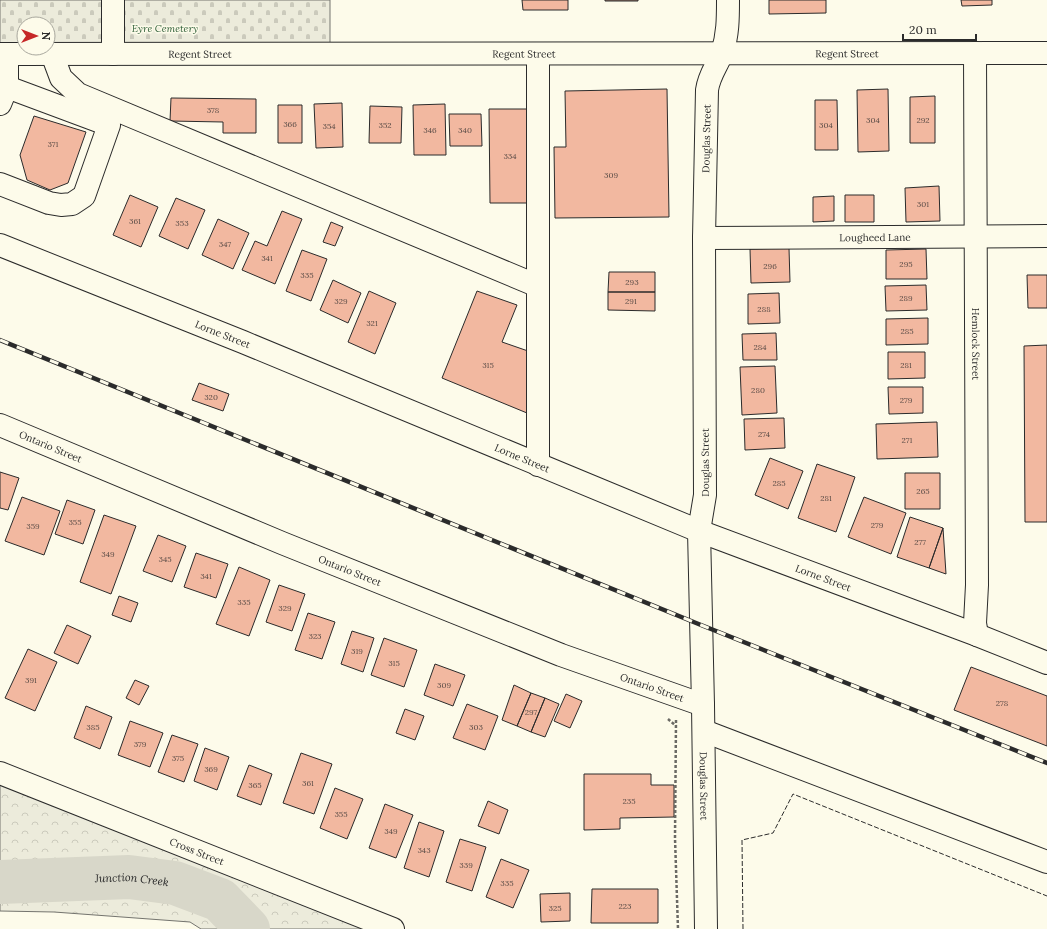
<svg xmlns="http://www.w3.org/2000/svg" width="1047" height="929" viewBox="0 0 1047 929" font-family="Lora,serif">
<defs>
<pattern id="cemetery-stones" width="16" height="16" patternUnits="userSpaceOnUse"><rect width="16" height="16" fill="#ecebdb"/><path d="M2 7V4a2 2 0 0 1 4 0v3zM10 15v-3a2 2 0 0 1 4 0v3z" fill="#cbcabc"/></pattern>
<pattern id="park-crowns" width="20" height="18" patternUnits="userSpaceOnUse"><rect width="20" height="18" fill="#ecebdb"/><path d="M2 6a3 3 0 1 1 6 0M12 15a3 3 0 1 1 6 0" fill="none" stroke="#cbcabc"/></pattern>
</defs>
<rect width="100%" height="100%" fill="#fdfbea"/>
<!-- cemetery -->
<path fill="url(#cemetery-stones)" stroke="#74746e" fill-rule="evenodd" d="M0 0H330V56H0ZM24 24H48V48H24Z"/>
<!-- park -->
<path fill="url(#park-crowns)" stroke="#74746e" d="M0 775 388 929H201L190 922 54 912 0 911Z"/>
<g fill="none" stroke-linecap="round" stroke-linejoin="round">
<!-- river -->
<path stroke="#d8d7c9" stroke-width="44" id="s1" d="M0 882 129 877 175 883 220 900 248 929"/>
</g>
<!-- building -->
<path fill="#f2b8a0" stroke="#2b2b2b" d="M522 0H568V10H523Z
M605 0H638V1H605Z
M769 0H826V13L769 14Z
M961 0H992V5L962 6Z
M667 89 669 217 555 218 554 147H566L565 91Z
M888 89 889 151 858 152 857 90Z
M935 96V143H910V97Z
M171 98 256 99V133H223V122L170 121Z
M815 100H837L838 150H815Z
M342 103 343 147 316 148 314 104Z
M445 104 446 155H414L413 105Z
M278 105H302V143H278Z
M370 106 402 107 401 143H369Z
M489 109H530L531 203H490Z
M449 114H481L482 146H450Z
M34 116 86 132 68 183 50 190 27 180 20 155Z
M939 186 940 221 906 222 905 188Z
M130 195 158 207 141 247 113 235Z
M845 195H874V222H845Z
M834 196V221L813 222V197Z
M176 198 205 210 188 249 159 236Z
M282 211 302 219 275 284 242 270 255 241 267 246Z
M218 219 249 233 233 269 202 255Z
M331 222 343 227 335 246 323 242Z
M789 248 790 282 751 283 750 249Z
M926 249 927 279H886V250Z
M302 250 327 259 311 301 286 291Z
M609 272H655V292H608Z
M1027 275H1047V308H1028Z
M333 280 361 293 348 323 320 310Z
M926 285 927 310 886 311 885 286Z
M369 291 396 303 375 354 348 342Z
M477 291 517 305 502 342 528 351 527 413 442 378Z
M608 292H655V311L608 310Z
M779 293 780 323 748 324V294Z
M928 318V344L886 345V319Z
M776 333 777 360H743L742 334Z
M1047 345V522H1025L1024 346Z
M888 352H925V378L888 379Z
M775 366 777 413 742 415 740 367Z
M199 383 229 394 223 411 192 400Z
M888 387H923V413L889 414Z
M784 418 785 448 745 450 744 419Z
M937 422 938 457 877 459 876 424Z
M770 458 803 471 788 509 755 495Z
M817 464 855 477 836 532 798 518Z
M0 472 19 478 8 510 0 508Z
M905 473H940V509H905Z
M22 497 60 511 44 555 5 541Z
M864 497 906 513 891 554 848 537Z
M67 500 95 510 83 544 55 534Z
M104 515 136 526 111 594 80 582Z
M910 517 943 528 929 568 897 557Z
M943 528 946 574 929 568Z
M158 535 186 546 172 582 143 571Z
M196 553 228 564 216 598 184 587Z
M239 567 270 580 249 636 216 624Z
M279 585 305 594 292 631 266 622Z
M119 596 138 603 131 622 112 615Z
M308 613 335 622 322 659 295 650Z
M67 625 91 636 78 664 54 653Z
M352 631 374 638 363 672 341 664Z
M384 638 417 650 404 687 371 675Z
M28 649 57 662 35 711 5 698Z
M435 664 465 675 453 706 424 695Z
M971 667 1047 696V746L954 710Z
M135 680 149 686 139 705 126 698Z
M514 685 531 693 517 726 502 720Z
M531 693 545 698 531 732 517 726Z
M566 694 582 701 570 728 554 721Z
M545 698 559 704 545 737 531 732Z
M467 704 498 716 485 750 453 738Z
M86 706 112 717 100 749 74 738Z
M405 709 424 716 415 740 396 733Z
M130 721 163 733 150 767 118 755Z
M172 735 198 744 184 782 158 772Z
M205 748 229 757 217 790 194 781Z
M301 753 332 764 314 814 283 803Z
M249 765 272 774 261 805 237 796Z
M584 774H651V785H674V817L620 818V829L584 830Z
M335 788 363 799 347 839 320 828Z
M488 801 508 810 499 834 478 826Z
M385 804 413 815 396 858 369 848Z
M419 822 444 831 429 877 404 868Z
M460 839 486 847 472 891 446 882Z
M501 859 529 870 513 908 486 897Z
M592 889H658V923H591Z
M570 893V921L541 922 540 894Z"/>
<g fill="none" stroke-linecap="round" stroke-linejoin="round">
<!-- minor casing -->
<g stroke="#2b2b2b" stroke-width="24">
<g id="minor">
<path d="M113 0V54"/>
<path id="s2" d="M975 53 977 585 975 623 977 635"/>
<path d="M52 54 61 78 78 94 538 286"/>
<path d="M538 54V465"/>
<path d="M0 104 7 87V54"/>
<path d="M0 184 49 203 61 205 72 204 84 196 109 125 7 87"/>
<path id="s3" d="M704 238 1047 236"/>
<path id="s4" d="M0 425 282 543 561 655 703 705"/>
<path id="s5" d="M699 531 705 495 704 238 707 90C709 75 717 66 722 53 728 35 728 18 728 0"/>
<path d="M704 731 1047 862"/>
<path id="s6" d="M0 773 393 929"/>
</g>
</g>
<!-- major casing -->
<g stroke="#2b2b2b" stroke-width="24">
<g id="major">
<path id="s7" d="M0 54 1047 53"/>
<path id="s8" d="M0 245 243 342 699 531 977 635 1047 663"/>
<path id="s9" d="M699 531 703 705 706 929"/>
</g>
</g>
<!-- path -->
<path stroke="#6a6964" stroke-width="2.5" stroke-dasharray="3 2" stroke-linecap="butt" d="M668 719 676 726
M676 720 675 838 678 929"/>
<!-- minor -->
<use href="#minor" stroke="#fdfbea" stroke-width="22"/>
<!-- major -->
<use href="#major" stroke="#fdfbea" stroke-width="22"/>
<!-- rail casing -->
<g stroke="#2b2b2b" stroke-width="4.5">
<path id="rail" d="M0 340 701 625 1047 763"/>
</g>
<!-- rail -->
<use href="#rail" stroke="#fdfbea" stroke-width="3" stroke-dasharray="9" stroke-linecap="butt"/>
<!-- fence -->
<path stroke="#2b2b2b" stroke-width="1" stroke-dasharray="5 2" stroke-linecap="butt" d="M743 929 742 840 773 833 793 794 1047 896"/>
</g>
<g text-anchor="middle" stroke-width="3" stroke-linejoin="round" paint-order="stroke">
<!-- number labels -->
<g font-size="8" fill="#5d4e48">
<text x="213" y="113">378</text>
<text x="873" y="123">304</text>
<text x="923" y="123">292</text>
<text x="290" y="127">366</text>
<text x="385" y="128">352</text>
<text x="826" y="128">304</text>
<text x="329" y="129">354</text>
<text x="430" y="133">346</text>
<text x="465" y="133">340</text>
<text x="53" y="147">371</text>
<text x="510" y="159">334</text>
<text x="611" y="178">309</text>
<text x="923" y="207">301</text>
<text x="135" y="224">361</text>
<text x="182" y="226">353</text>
<text x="225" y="247">347</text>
<text x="267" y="261">341</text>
<text x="906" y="267">295</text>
<text x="770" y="269">296</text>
<text x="307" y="278">335</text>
<text x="632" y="285">293</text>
<text x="906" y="301">289</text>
<text x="341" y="304">329</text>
<text x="631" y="304">291</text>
<text x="764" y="312">288</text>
<text x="372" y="326">321</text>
<text x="907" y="334">285</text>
<text x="760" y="350">284</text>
<text x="488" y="368">315</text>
<text x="906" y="368">281</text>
<text x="758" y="393">280</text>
<text x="211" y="400">320</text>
<text x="906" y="403">279</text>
<text x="764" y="437">274</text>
<text x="907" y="443">271</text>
<text x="779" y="486">285</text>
<text x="923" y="494">265</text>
<text x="826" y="501">281</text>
<text x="75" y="525">355</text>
<text x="877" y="528">279</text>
<text x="33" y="529">359</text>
<text x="920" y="545">277</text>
<text x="108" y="557">349</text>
<text x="165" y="562">345</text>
<text x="206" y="579">341</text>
<text x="244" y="605">335</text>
<text x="285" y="611">329</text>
<text x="315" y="639">323</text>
<text x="357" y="654">319</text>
<text x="394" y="666">315</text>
<text x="31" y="683">391</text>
<text x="444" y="688">309</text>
<text x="1002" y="706">278</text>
<text x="531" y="715">297</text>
<text x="93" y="730">385</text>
<text x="476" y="730">303</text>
<text x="140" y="747">379</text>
<text x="178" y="761">375</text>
<text x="211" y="772">369</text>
<text x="308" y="786">361</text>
<text x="255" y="788">365</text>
<text x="629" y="804">235</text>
<text x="341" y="817">355</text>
<text x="391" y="834">349</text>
<text x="424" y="853">343</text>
<text x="466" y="868">339</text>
<text x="507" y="886">335</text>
<text x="625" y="909">223</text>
<text x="555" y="911">325</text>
</g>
<!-- park labels -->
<g font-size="10" font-style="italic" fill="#34623c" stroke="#fdfbea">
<text x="165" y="32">Eyre Cemetery</text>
</g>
<!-- street labels -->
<g font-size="10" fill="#2b2b2b" stroke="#fdfbea">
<text dy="4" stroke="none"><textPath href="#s7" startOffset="847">Regent Street</textPath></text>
<text dy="4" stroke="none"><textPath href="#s7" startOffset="200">Regent Street</textPath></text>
<text dy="4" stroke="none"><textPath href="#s7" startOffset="524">Regent Street</textPath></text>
<text dy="4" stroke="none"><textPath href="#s5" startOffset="393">Douglas Street</textPath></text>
<text dy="4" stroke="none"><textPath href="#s3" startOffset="171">Lougheed Lane</textPath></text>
<text dy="4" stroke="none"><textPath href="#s8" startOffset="240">Lorne Street</textPath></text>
<text dy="4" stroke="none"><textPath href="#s2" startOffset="291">Hemlock Street</textPath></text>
<text dy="4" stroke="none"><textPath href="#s4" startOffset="55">Ontario Street</textPath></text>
<text dy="4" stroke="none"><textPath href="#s8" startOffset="564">Lorne Street</textPath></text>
<text dy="4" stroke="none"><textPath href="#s5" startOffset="69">Douglas Street</textPath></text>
<text dy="4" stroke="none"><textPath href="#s4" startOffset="379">Ontario Street</textPath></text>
<text dy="4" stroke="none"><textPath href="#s8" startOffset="888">Lorne Street</textPath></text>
<text dy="4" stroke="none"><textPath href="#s4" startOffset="703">Ontario Street</textPath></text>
<text dy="4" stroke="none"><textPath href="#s9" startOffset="255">Douglas Street</textPath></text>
<text dy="4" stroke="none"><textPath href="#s6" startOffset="212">Cross Street</textPath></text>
</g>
<!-- water labels -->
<g font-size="11" font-style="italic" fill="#2b2b2b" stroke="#fdfbea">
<text dy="4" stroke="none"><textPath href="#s1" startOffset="132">Junction Creek</textPath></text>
</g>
</g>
<!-- north arrow -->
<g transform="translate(36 36) rotate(90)"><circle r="19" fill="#fdfbea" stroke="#a9a89e"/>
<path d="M0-3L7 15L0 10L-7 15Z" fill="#c62828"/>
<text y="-6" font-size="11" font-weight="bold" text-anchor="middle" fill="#2b2b2b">N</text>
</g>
<!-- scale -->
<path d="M903 34v6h73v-6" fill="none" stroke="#2b2b2b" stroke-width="2"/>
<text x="909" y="34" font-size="12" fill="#2b2b2b" stroke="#fdfbea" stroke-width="3" paint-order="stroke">20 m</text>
</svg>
